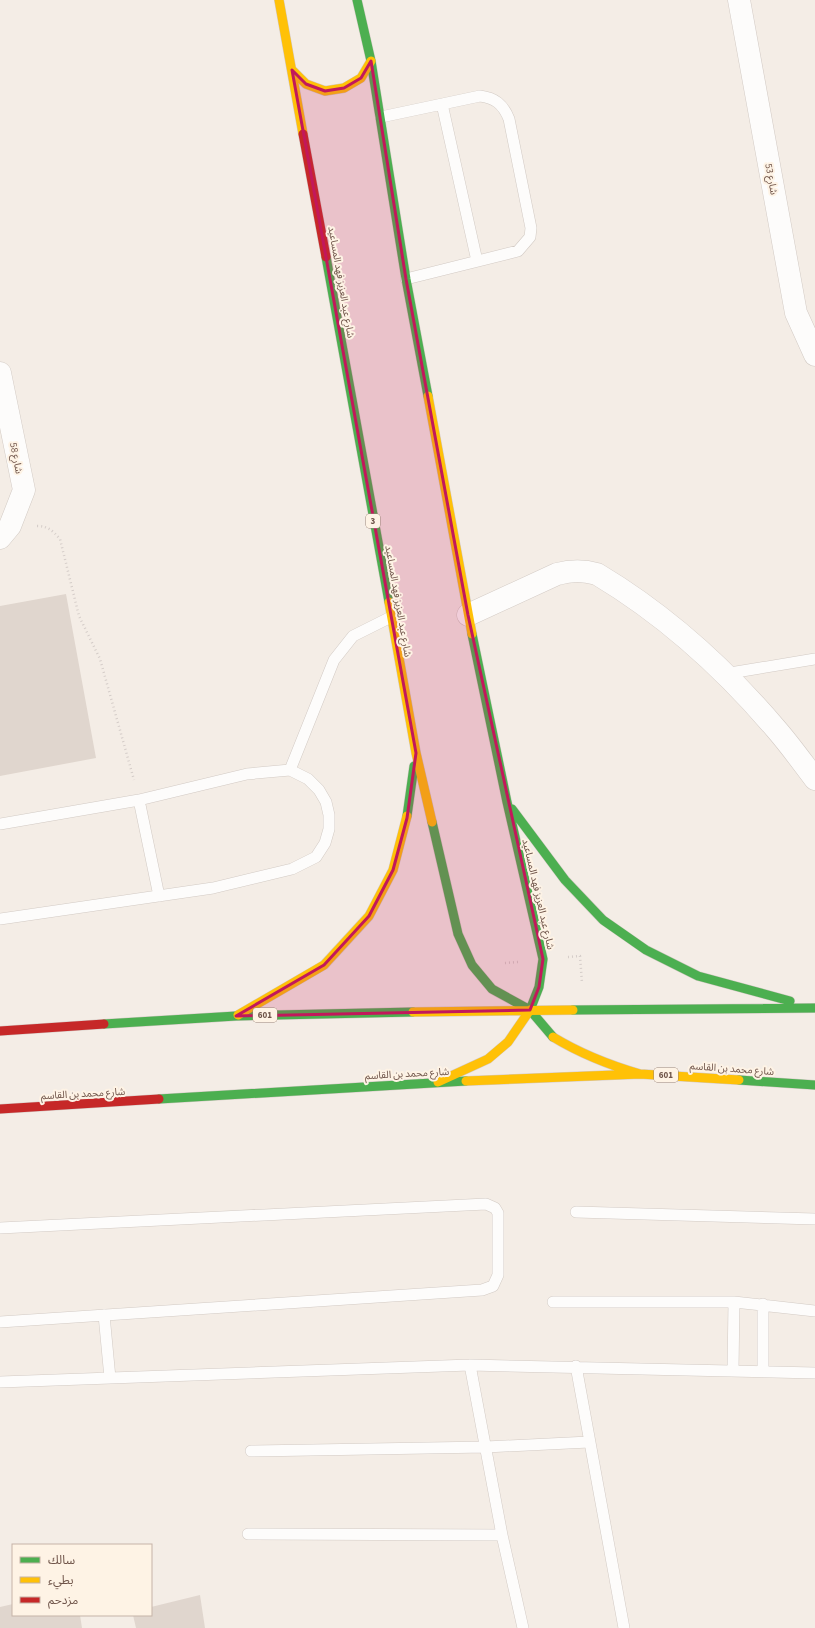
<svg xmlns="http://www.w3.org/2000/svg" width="815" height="1628" viewBox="0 0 815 1628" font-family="'Source Sans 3','Noto Sans Arabic',sans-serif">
<rect width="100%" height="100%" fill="#f4ede6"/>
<!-- building -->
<path fill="#e0d6ce" d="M66 594 96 758 0 776V606Z
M200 1595 205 1628H136L133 1615H151V1607Z
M13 1604V1615H80L82 1628H0V1607Z"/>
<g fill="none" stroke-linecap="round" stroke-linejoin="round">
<!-- lane casing -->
<g stroke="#d2cac4" stroke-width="12">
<path id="lane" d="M442 104 477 261
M381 117 480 96C495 98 503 104 509 119L531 228 530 237 518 251 406 279
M724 674 815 659
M290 770 334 660 353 636 391 617
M139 800 159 896
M0 824 139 800 247 774 290 770 308 779 319 790 326 802 329 815V829L325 843 316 857 292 869 213 888 0 919
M576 1212 815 1219
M0 1228 486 1204 495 1208 498 1213V1275L493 1286 482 1290 0 1322
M553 1302H734L815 1311
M104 1315 110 1378
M470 1365 502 1535 523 1628
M576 1366 624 1628
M733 1370 734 1302
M763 1371V1304
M0 1382 470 1365 815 1373
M251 1451 486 1447 589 1442
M248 1534 502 1535"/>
</g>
<!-- street casing -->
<g stroke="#d2cac4" stroke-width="23">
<path id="street" d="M739 0 796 313 815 355
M0 373 24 490 10 526 0 538
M468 615 557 574C572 570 583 570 597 574 664 614 725 669 776 729 790 745 802 762 815 779"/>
</g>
<!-- fast casing -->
<g stroke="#d3c9c4" stroke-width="10">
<path id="fast" d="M357 0 371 61 406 279 428 396
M326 257 389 602
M472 634 507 802 543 959 539 987 530 1010
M512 809 565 880 603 920 646 950 698 976 790 1001
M407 816 414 766
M432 822 458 934 472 965 492 989 530 1010 553 1037
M573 1010 815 1008
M104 1024 236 1016 413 1012
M739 1080 815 1085
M159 1099 466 1081"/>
</g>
<!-- slow casing -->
<g stroke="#d3c9c4" stroke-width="10">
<path id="slow" d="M279 0 303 134
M292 70 306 84 325 91 344 88 361 78 371 61
M428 396 472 634
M389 602 416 753 432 822
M413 1012 573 1010
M238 1015 324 965 369 916 393 870 407 816
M553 1037C581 1054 609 1065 640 1074
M466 1081 640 1074 739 1080
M438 1082 488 1059 508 1042 530 1010"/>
</g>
<!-- jam casing -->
<g stroke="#d3c9c4" stroke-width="10">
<path id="jam" d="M303 134 326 257
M0 1031 104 1024
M0 1109 159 1099"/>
</g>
<!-- path -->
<path stroke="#d5cdc9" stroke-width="2.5" stroke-dasharray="1 3" stroke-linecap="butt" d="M37 526C48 526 53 531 60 539L79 616 100 659 134 780
M568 957 580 956 582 983
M505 963 518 962"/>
<!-- lane -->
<use href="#lane" stroke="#fdfcfb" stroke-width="11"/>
<!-- street -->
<use href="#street" stroke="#fdfcfb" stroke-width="22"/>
<!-- fast -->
<use href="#fast" stroke="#4caf50" stroke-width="9"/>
<!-- slow -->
<use href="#slow" stroke="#ffc107" stroke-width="9"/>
<!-- jam -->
<use href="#jam" stroke="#c62828" stroke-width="9"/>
</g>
<!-- marked area -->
<path fill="#c2185b" fill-opacity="0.2" stroke="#c2185b" stroke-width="3" stroke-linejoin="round" d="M371 61 406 279 468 615 543 959 539 987 530 1010 236 1016 324 965 369 916 393 870 407 818 416 753 292 70 306 84 325 91 344 88 361 78Z"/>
<g text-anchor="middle" stroke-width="4" stroke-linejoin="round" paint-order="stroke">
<!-- shield labels -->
<g fill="#fef3e5" stroke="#9a8478" stroke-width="1">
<rect x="366" y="514" width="14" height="14" rx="3"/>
<rect x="253" y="1008" width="24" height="14" rx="3"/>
<rect x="654" y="1068" width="24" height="14" rx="3"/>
</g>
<g font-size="9" font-weight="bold" fill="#6f5449">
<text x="373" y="524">3</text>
<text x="265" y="1018">601</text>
<text x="666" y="1078">601</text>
</g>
<!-- street labels -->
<g font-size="10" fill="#6f5449" stroke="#fef3e5">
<text transform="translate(772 179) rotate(80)" y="4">شارع 53</text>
<text transform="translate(342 282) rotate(80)" y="4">شارع عبد العزيز فهد المساعيد</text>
<text transform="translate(17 458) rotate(79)" y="4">شارع 58</text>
<text transform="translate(399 601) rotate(80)" y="4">شارع عبد العزيز فهد المساعيد</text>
<text transform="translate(539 894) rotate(77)" y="4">شارع عبد العزيز فهد المساعيد</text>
<text transform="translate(732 1068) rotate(4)" y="4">شارع محمد بن القاسم</text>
<text transform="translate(407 1073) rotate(-3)" y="4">شارع محمد بن القاسم</text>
<text transform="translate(83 1093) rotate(-3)" y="4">شارع محمد بن القاسم</text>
</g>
</g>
<!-- legend -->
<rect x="12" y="1544" width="140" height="72" fill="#fef3e5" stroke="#c5b3a7"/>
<rect x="20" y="1557" width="20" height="6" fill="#4caf50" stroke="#c5b3a7"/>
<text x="48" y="1564" font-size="12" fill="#6f5449">سالك</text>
<rect x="20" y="1577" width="20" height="6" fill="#ffc107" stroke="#c5b3a7"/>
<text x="48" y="1584" font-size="12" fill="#6f5449">بطيء</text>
<rect x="20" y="1597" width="20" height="6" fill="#c62828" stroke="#c5b3a7"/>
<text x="48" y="1604" font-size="12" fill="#6f5449">مزدحم</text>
</svg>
